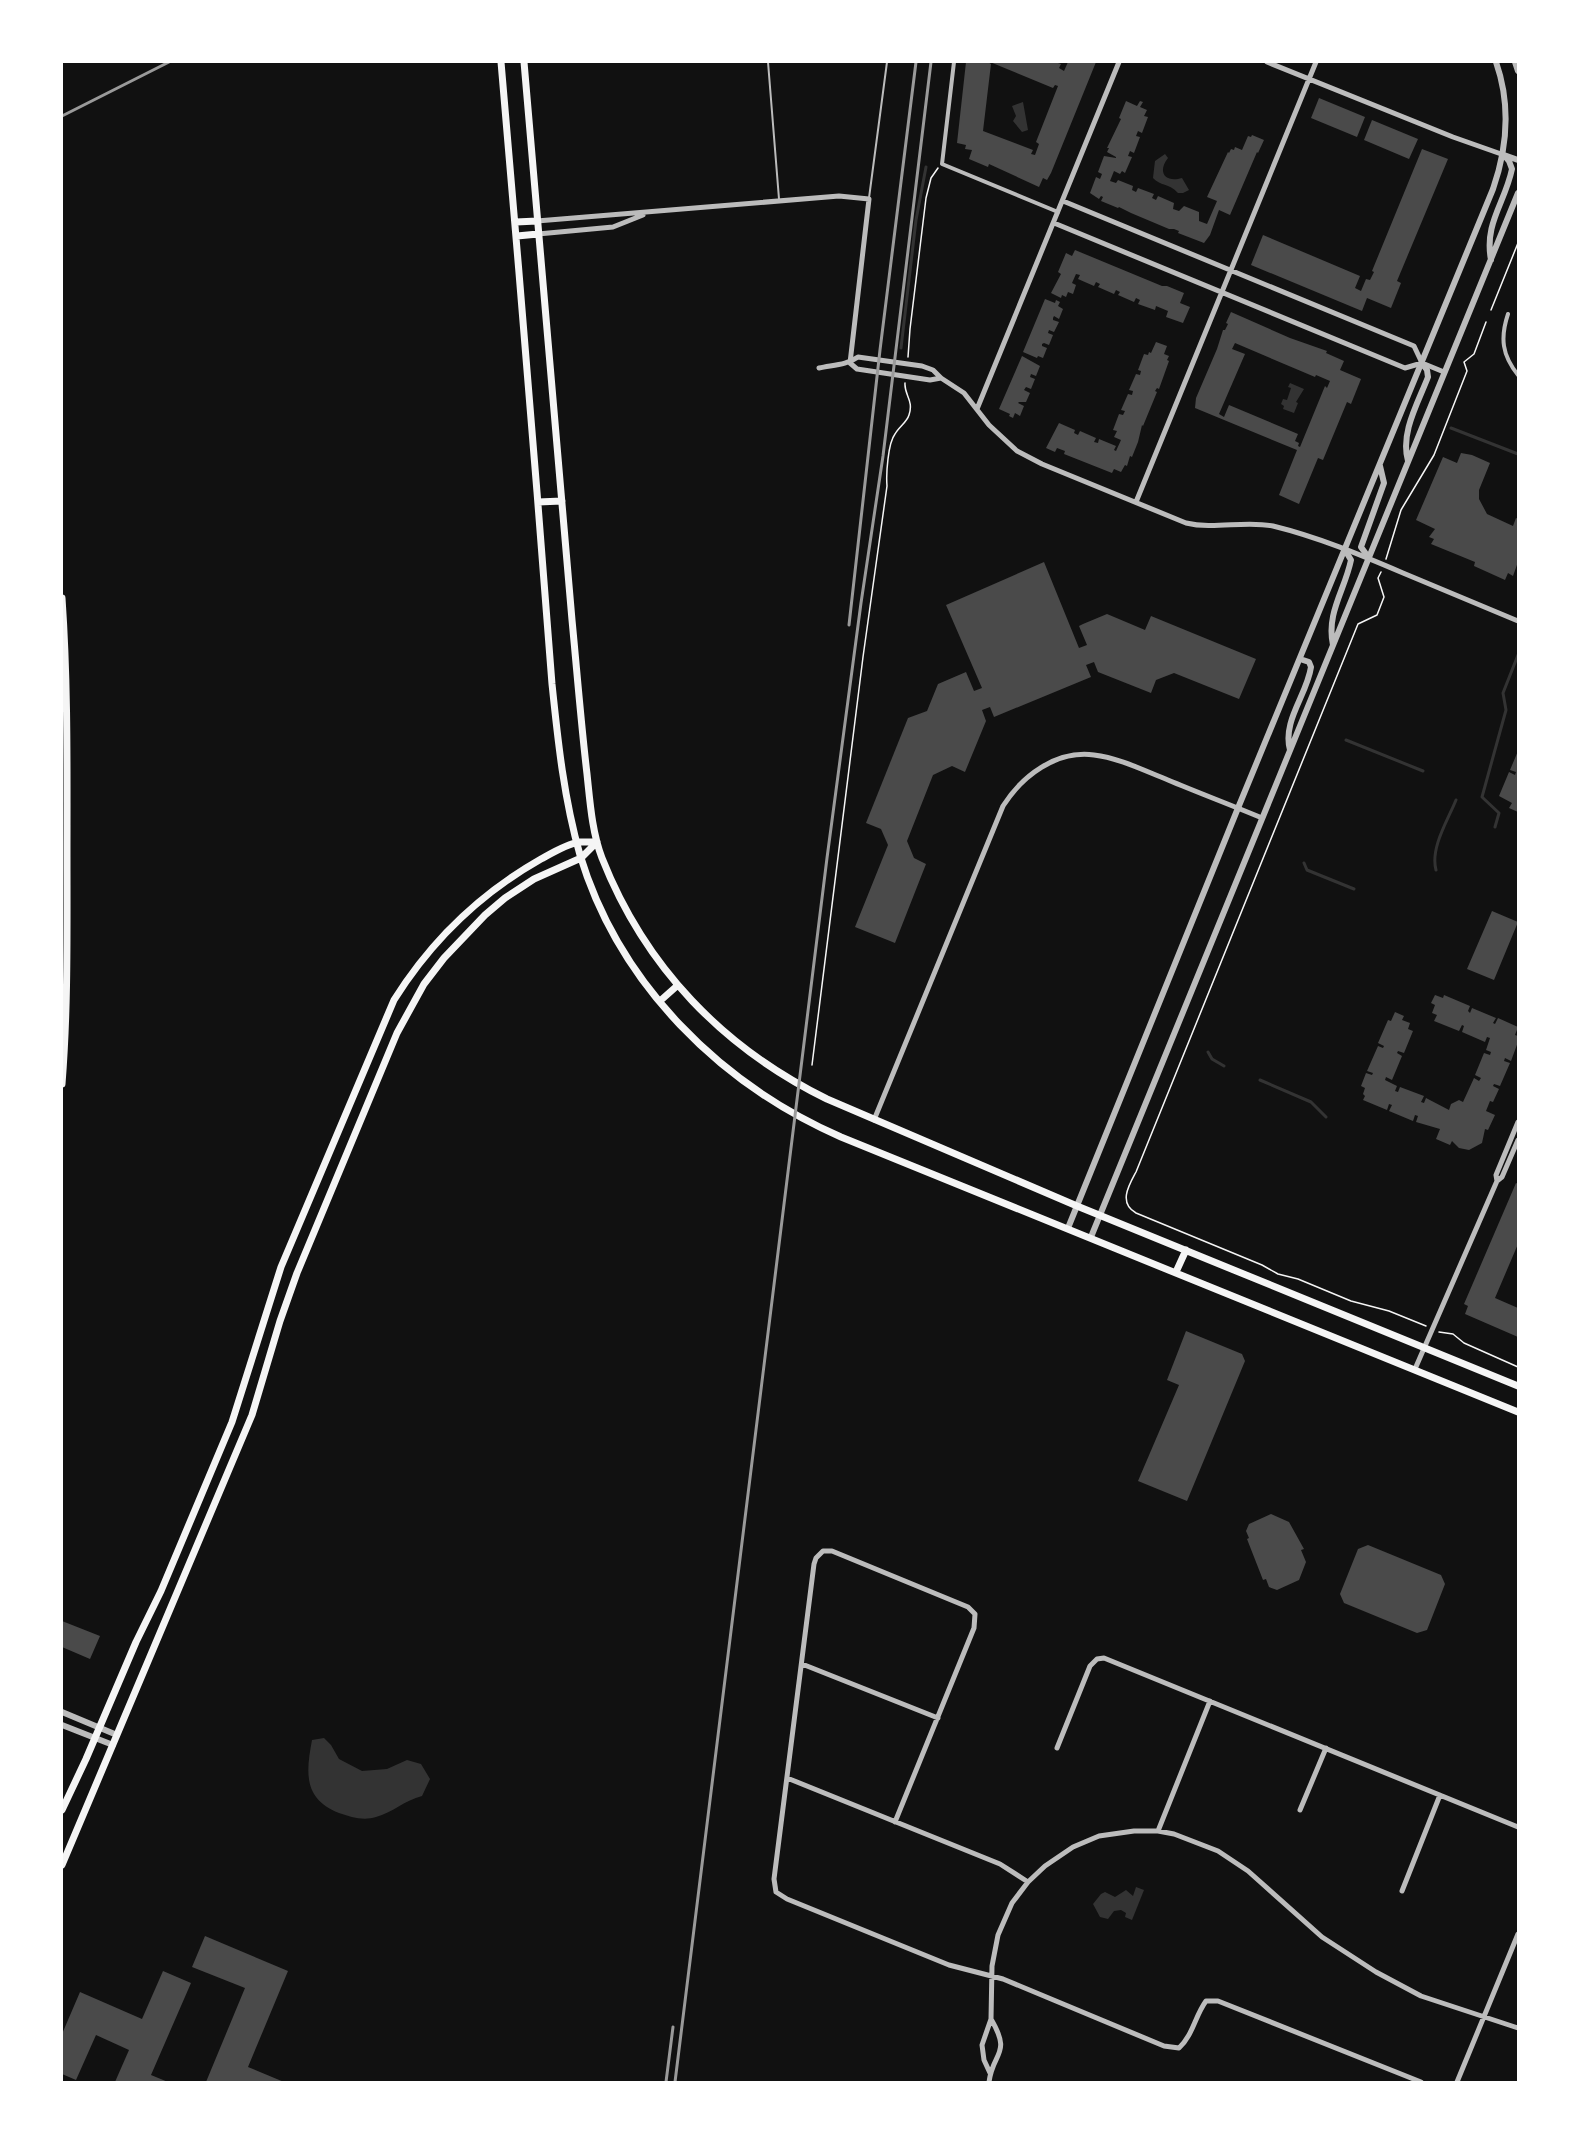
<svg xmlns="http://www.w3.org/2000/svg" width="1580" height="2144" viewBox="0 0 1580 2144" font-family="'PT Sans Narrow',sans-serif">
<rect width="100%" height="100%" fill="#111"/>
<!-- water -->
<path fill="#333" d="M1023 102 1028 130 1022 132 1013 121 1016 116 1012 106Z
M1165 154 1168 158C1157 172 1165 183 1182 178L1189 190 1183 193H1178C1169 183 1160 186 1153 178L1155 161Z
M1290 383 1304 389 1296 402 1298 403 1294 413 1283 409 1284 406 1281 404 1283 399 1287 400 1291 388 1288 387Z
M324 1738 331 1745 339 1759 362 1771 387 1769 407 1760 421 1764 430 1779 422 1796C405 1800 392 1813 376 1817 363 1821 351 1817 339 1813 303 1799 306 1772 312 1740Z
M1136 1887 1144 1890 1132 1920 1125 1917 1126 1913 1121 1910 1114 1911 1108 1919 1100 1917 1093 1904 1101 1894 1105 1892 1115 1897 1126 1890 1133 1896Z"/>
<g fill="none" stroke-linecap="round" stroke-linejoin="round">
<!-- stream -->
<path stroke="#333" stroke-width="3" d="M901 348 916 220 926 167
M1451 428 1518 454
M1346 740 1423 771
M1495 827 1499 813 1482 797 1506 710 1503 693 1518 655
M1304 863 1307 870 1354 889
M1436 870C1430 848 1448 820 1456 800
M1208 1052 1212 1059 1224 1066
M1260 1080 1311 1102 1326 1117"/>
</g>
<!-- building -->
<path fill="#4a4a4a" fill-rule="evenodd" d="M966 62H988L991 64 983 131 1033 150 1031 154 1035 155 1039 144 1036 142 1058 86 1055 85 1053 88 990 62H1055L1061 64 1059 68 1064 71 1068 62H1096L1051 173 1047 180 1043 178 1039 187 989 164 988 167 969 159 972 150 965 149 966 145 957 143Z
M1319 98 1365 117 1357 137 1311 118Z
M1126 101 1137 106 1140 101 1143 102 1140 107 1147 110 1144 116 1148 117 1142 133 1138 131 1136 136 1140 137 1134 153 1130 151 1128 156 1132 157 1125 173 1122 171 1120 174 1114 171 1110 181 1116 183 1118 180 1133 186 1132 190 1136 192 1138 188 1154 194 1152 198 1156 200 1158 196 1174 203 1173 209 1179 211 1184 206 1199 212V221L1207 224 1217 201 1207 197 1228 152 1229 153 1231 149 1234 150 1235 147 1242 150 1248 136 1251 137 1252 135 1264 140 1258 153 1257 152 1230 215 1219 210 1210 235 1204 243 1178 233 1179 231 1174 229H1169L1131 213 1119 207 1118 208 1101 201 1103 197 1101 196 1099 199 1090 193 1096 177 1100 179 1102 174 1098 172 1104 156 1116 158V157L1107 152 1109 148H1107L1121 119 1119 118Z
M1372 120 1418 139 1409 159 1364 140Z
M1422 149 1448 159 1397 281 1401 283 1391 308 1367 298 1362 311 1251 265 1263 235 1360 276 1355 288 1361 291 1366 279 1370 280 1374 272 1372 271Z
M1075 250 1162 286H1167L1184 293 1180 303 1190 307 1183 323 1166 317 1168 311 1156 306 1155 310 1138 304 1140 300 1136 298 1134 302 1118 295 1120 292 1116 290 1114 294 1098 287 1100 284 1096 282 1094 286 1078 279 1080 275 1076 274 1072 283 1076 285 1073 294 1068 292 1066 297 1062 295 1061 298 1051 293 1061 274 1058 272 1066 253 1072 256Z
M1045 299 1055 303 1056 300 1060 302 1058 306 1063 309 1059 319 1054 316 1053 318V320L1059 322 1054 332 1049 330 1048 333 1053 335 1049 345 1044 343 1042 344V346L1047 348 1043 358 1038 356 1037 358 1023 352Z
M1231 312 1290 338 1327 351 1326 353 1344 361 1340 370 1361 379 1351 404 1347 402 1323 460 1318 458 1299 504 1279 495 1297 450 1195 408 1196 398 1217 349 1223 330H1225L1228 324 1226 323ZM1235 343 1315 377 1316 375 1330 381 1327 388 1325 386 1300 447 1298 446 1299 443 1295 441 1298 434 1229 405 1224 417 1219 414 1245 354 1232 349Z
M1156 342 1167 346 1164 354 1169 356 1167 360 1169 361 1159 389 1157 388 1155 391 1157 392 1143 426 1142 425 1138 442 1132 457 1130 456 1127 466 1125 465 1121 472 1114 469 1112 473 1064 454 1065 451 1057 448 1055 452 1046 448 1059 423 1075 430 1074 433 1078 435 1080 431 1096 438 1094 442 1098 443 1099 439 1116 446 1114 450 1116 451 1121 440 1114 437 1117 431 1113 430 1119 414 1123 415 1125 411 1121 410 1128 394 1132 395 1133 391 1129 390 1136 374 1140 375 1141 371 1138 370 1144 354 1148 355 1149 352 1151 353Z
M1022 356 1040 366 1036 376 1031 374 1030 377 1035 379 1031 389 1026 387 1024 390 1030 393 1026 402H1019L1018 403 1024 406 1020 416 1015 413 1013 418 1009 416 1010 414 999 409Z
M1461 453 1472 455 1490 463 1479 490V499L1487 514 1513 526 1516 518 1518 519V562L1513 576 1508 573 1505 580 1474 566 1475 562 1431 544 1434 539 1429 537 1435 529 1416 520 1443 457 1457 463Z
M1044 562 1079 648 1087 645 1079 626 1083 624 1107 614 1145 630 1151 616 1256 659 1239 699 1174 673 1156 680 1151 693 1098 672 1094 662 1086 665 1091 677 994 717 990 707 982 710 986 721 965 772 952 766 933 775 907 841 914 858 926 864 895 943 855 927 888 845 881 829 866 823 908 718 927 711 938 684 966 672 974 691 982 688 946 605Z
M1518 751V812L1509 808 1512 803 1499 796 1509 772 1515 775 1516 772 1510 770Z
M1492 911 1518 922 1494 980 1467 969Z
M1435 995 1443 998 1444 995 1470 1006 1468 1011 1470 1013 1472 1008 1496 1018 1493 1023 1495 1024 1498 1018 1518 1027 1515 1035 1518 1036V1042L1511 1061 1505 1058 1504 1061 1510 1063 1500 1086 1494 1084 1493 1086 1499 1089 1493 1102 1490 1101 1486 1111 1495 1115 1488 1130 1485 1129 1482 1143 1469 1150 1459 1148 1452 1141 1450 1145 1436 1139 1440 1129 1416 1122 1418 1116 1415 1115 1413 1121 1389 1111 1392 1105 1389 1104 1387 1110 1363 1100 1365 1096 1363 1094 1365 1088 1361 1086 1366 1073 1372 1075 1373 1073 1367 1071 1378 1046 1383 1048 1384 1046 1378 1043 1388 1020 1391 1021 1395 1012 1404 1016 1402 1020 1410 1023 1408 1029 1413 1031 1404 1053 1398 1051 1397 1053 1402 1056 1392 1080 1386 1077 1385 1080 1397 1086 1395 1091 1398 1092 1400 1087 1424 1096 1421 1102 1424 1103 1426 1098 1449 1110 1451 1104 1459 1100 1463 1102 1474 1078 1479 1081 1481 1078 1475 1075 1484 1053 1490 1055 1491 1052 1486 1050 1490 1038 1487 1037 1485 1042 1462 1032 1464 1026 1462 1025 1459 1031 1434 1021 1437 1015 1432 1013 1435 1005 1431 1003Z
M1516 1183 1518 1184V1244L1495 1298 1518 1308V1337L1465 1314 1468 1306 1464 1304Z
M1186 1331 1242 1354 1245 1361 1187 1501 1138 1481 1179 1385 1167 1380Z
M1271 1514 1289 1522 1304 1549 1301 1550 1306 1562 1299 1580 1277 1590 1269 1587 1266 1579 1263 1580 1247 1539 1249 1538 1246 1531 1249 1524Z
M1368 1545 1441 1575 1445 1584 1427 1630 1417 1633 1344 1603 1340 1594 1358 1549Z
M62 1621 100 1636 90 1659 62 1647Z
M205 1936 288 1971 248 2067 284 2082H206L245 1988 192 1967Z
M163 1971 191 1983 151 2075 168 2082H115L129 2050 96 2035 76 2080 62 2074V2034L80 1992 142 2019Z"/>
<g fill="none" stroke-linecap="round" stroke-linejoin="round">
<!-- path -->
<path stroke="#f5f5f5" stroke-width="1.5" d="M1491 310 1518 243
M908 357 910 329 926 198 931 178 938 168
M1386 559 1401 510 1434 455 1467 371 1464 362 1474 354 1486 322
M1381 572 1378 578 1384 597 1377 615 1358 624 1136 1172C1129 1185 1118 1203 1136 1213L1262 1265 1278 1274 1298 1279 1351 1301 1389 1311 1426 1326
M812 1065 863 657 887 486C886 474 888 443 895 434 899 427 907 422 909 415 914 400 904 395 905 383
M1439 1332 1453 1334 1464 1343 1518 1367"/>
<!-- service -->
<path stroke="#bcbcbc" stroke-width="2" d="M768 62 779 199
M869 198 887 62"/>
<!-- pedestrian -->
<path stroke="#bcbcbc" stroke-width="4" d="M954 62 942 164 1058 212
M1508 314C1500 338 1502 355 1518 375"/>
<!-- minor -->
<path stroke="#bcbcbc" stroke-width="5" d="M1267 62 1453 137 1504 155
M1063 201 1414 346 1422 363
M537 221 839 196 869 199 850 363
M1054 223 1405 368 1422 363 1444 372
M538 234 613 227 643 215
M850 363 857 369 930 380 941 378
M819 368C832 365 847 365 858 357L922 366 933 370 941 378 964 393 989 425 1017 451 1042 464 1186 523C1215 530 1244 520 1273 526 1318 537 1361 555 1403 573 1442 589 1480 605 1518 621
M977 409 1119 62
M1136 502 1316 62
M874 1120 1003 806C1022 776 1056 750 1094 755 1119 758 1145 771 1168 780 1199 793 1231 805 1262 818
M1497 1181 1502 1177 1518 1140
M1415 1369 1497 1181 1496 1175 1518 1122
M802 1664 938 1718
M1057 1748 1090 1666 1097 1659 1104 1658 1518 1827
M787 1778 1000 1864 1028 1882
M1300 1810 1326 1748
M895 1822 974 1628 975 1614 968 1607 832 1551H823L816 1558 814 1564 774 1879 776 1892 787 1899 949 1965 1003 1979 1164 2046 1179 2048C1193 2035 1195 2016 1206 2001H1218L1421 2082
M1158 1831 1210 1701
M1402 1891 1440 1795
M990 2073 984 2060 982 2045 991 2019 992 1966 998 1935 1012 1903 1028 1882 1045 1866 1073 1847 1099 1836 1134 1831H1158L1174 1834 1218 1851 1248 1871 1322 1937 1376 1972 1421 1996 1518 2028
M989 2082C993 2051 1012 2055 991 2019
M1457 2082 1518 1934"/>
<!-- tertiary -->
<path stroke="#bcbcbc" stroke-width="6" d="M1515 62 1518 71
M1504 155 1518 160
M1491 260C1484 223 1505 203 1512 169L1509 161 1504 155
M1408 461C1400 433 1418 403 1428 377L1427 370 1422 363
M1369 558 1361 547 1384 483 1380 466
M1333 645C1326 613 1345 590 1351 560L1345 550
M1290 750C1282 721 1307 695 1311 667L1309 662 1300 659
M1068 1228 1238 808 1493 189C1508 146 1511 105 1496 62
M1091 1237 1518 193
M62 1712 117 1735
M62 1725 113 1745"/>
<!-- secondary -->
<path stroke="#f5f5f5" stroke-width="7" d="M501 62C513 205 526 349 537 492 542 556 547 620 552 684 558 742 564 799 580 855 619 984 720 1084 841 1137L1518 1412
M524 62C541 248 555 434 572 620 577 672 581 723 587 774 590 802 592 832 602 858 645 967 723 1048 827 1099L1077 1206 1518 1386
M516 222 537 221
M517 236 538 234
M538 502 562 501
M62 598C68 684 67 771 67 857 67 933 68 1008 62 1084
M660 1001 678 985
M1176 1272 1186 1250
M62 1810 86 1759 136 1642 161 1591 232 1422 281 1267 394 1000C431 941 481 893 541 859 552 853 567 844 579 842 585 842 591 842 597 842
M62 1865 252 1415 280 1321 297 1273 397 1033 424 984 444 958 485 915 505 898 534 879 581 858 597 842"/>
<!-- rail -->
<path stroke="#9a9a9a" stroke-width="3" d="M62 116 169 62
M849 625 880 350 916 62
M666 2082 673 2027
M675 2082 827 858 861 603 883 456 931 62"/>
</g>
<!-- border -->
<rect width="1580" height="2144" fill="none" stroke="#ffffff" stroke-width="126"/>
</svg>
